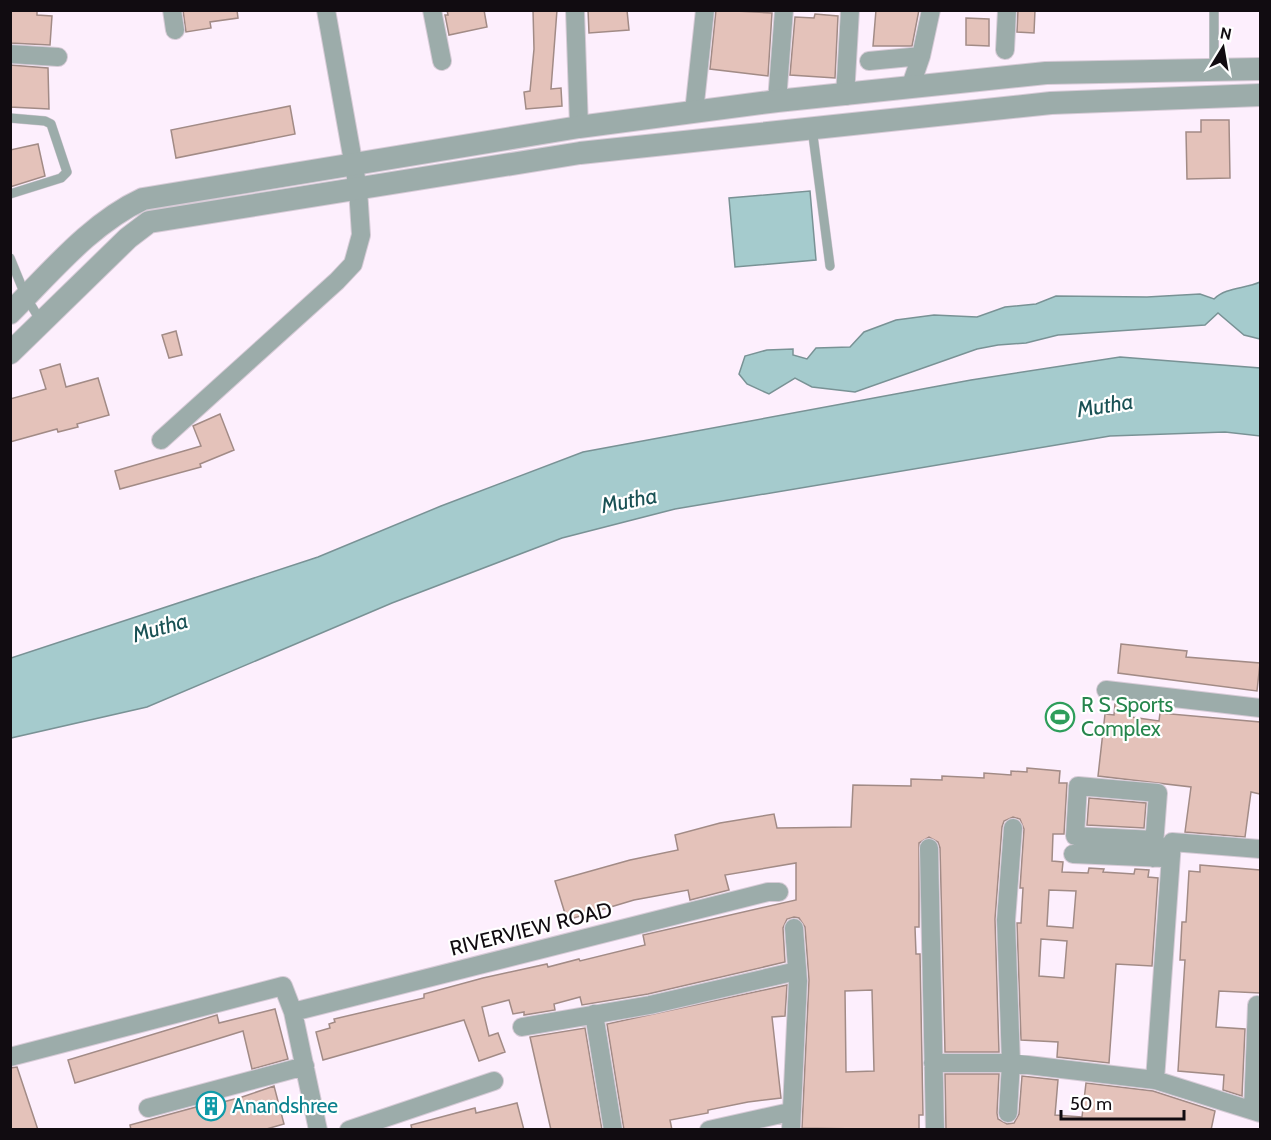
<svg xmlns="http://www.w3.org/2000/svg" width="1271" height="1140" viewBox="0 0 1271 1140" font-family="Cabin,sans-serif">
<rect width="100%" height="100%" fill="#fdeffd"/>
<!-- water -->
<path fill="#a5cbcd" stroke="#799295" stroke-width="1.5" d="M810 191 816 260 735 267 729 198Z
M1260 282V339L1244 335 1218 313 1205 325 1058 335 1026 343 998 345 977 349 855 392 812 387 795 378 769 394 747 384 739 374 745 356 767 350 793 349V355L807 359 816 348 850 347 864 332 896 320 934 315 977 317 1005 307 1036 304 1056 296 1147 297 1200 294 1214 299C1226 287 1245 289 1260 282Z
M1120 357 1260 368V436L1225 432 1110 436 675 509 562 538 392 603 147 707 11 738V658L318 557 441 506 583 452 971 380Z"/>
<!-- building -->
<path fill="#e4c2ba" stroke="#a28b86" stroke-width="1.5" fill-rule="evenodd" d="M10 10H37V15L52 16 50 45 10 43Z
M183 10H237L238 18 210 22 211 28 186 32Z
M447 10H484L487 27 449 35 445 15H448Z
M533 10H557L551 89 561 88 562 106 526 109 524 92 530 91 534 49Z
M588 10H627L629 30 589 33Z
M716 10 772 13 768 76 710 69Z
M876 10H919L912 46H873Z
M1018 10H1035L1034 33 1017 32Z
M815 14 838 16 835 78 790 75 795 17 814 18Z
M966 18 989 19V46L966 45Z
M10 65 48 68 49 109 10 107Z
M290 106 295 134 176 158 171 130Z
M1201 120H1229L1230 178 1187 179 1186 132H1201Z
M38 144 45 176 10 187V150Z
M176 331 182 355 169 358 162 335Z
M60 364 66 387 98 378 109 415 77 424 78 427 58 432 57 429 10 442V399L46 389 40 370Z
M220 414 234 450 200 464 201 467 120 489 115 471 201 446 193 426Z
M1121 644 1187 651 1186 657 1260 663 1257 691 1118 673Z
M1115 704 1132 706 1131 717 1159 721 1160 713 1260 722V794L1251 792 1245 837 1185 832 1191 787 1098 776 1105 714 1114 715Z
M1027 768 1060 771 1059 783H1067L1064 834H1053L1052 861 1063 862 1062 872 1088 873 1089 868 1104 869 1103 872 1134 874 1135 869 1149 870 1148 877 1158 878 1152 966 1116 964 1109 1063 1057 1057 1058 1042 1021 1040 1017 923H1021L1023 888H1020L1024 829 1020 819 1013 817 1004 821 1002 827 995 919 999 1052H945L940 848 938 842 929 837 919 843V927H915L916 954H920L923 1115H919V1130L802 1128 809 980 805 927 799 918 794 917 787 919 783 928 785 962 648 994 582 1005 580 997 554 1004 555 1010 524 1015V1012L513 1014 509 1000 482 1007 489 1036 498 1033 505 1052 479 1061 464 1020 323 1060 316 1032 330 1028 329 1024 335 1022 334 1019 424 998V994L483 978 547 964 548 967 579 959 580 961 645 945 643 935 796 900V863L725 875 729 890 690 900 688 890 634 900 567 920 555 881 630 860 678 850 675 835 720 823 774 814 777 828 851 827 853 785 911 786V779L942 780V776L984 778V773L1011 775V771L1027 772ZM1049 890 1076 891 1073 928 1047 926ZM1041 939 1067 941 1064 978 1039 976ZM872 990 874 1071 846 1072 845 991Z
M1089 798 1146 803 1144 828 1087 825Z
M1200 865 1260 870V993L1219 991 1216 1027 1245 1029 1242 1096 1223 1090 1224 1075 1178 1071 1185 960H1180L1182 922H1186L1189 871 1200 872Z
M787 985 785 1016 772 1017 781 1098 748 1102 708 1110V1113L670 1120 672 1130H624L607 1024Z
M275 1009 288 1059 252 1069 243 1031 75 1083 68 1060 217 1015 219 1023Z
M585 1028 602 1130H551L530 1037Z
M17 1067 38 1130H10V1068Z
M945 1074H999L997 1113 998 1119 1007 1124 1014 1123 1019 1114 1022 1076 1058 1080 1055 1115 1082 1117 1086 1083 1153 1091 1215 1111 1211 1130H946Z
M274 1086 284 1124 263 1130H131L130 1125 222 1100 223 1102 242 1097Z
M517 1103 524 1130H412L411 1125 475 1108 476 1113Z"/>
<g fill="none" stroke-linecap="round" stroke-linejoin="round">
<!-- service casing -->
<g stroke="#d7cbd7" stroke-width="10">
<path id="service" d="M1214 69V10
M10 118 45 121 51 124 67 172 61 178 10 194
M812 128 830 266
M10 258 26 297 42 323"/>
</g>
<!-- minor casing -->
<g stroke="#d7cbd7" stroke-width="20">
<path id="minor" d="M172 10 175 30
M432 10 442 61
M575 10 579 127
M1005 50 1007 10
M10 54 58 57
M869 61 921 56
M910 88 921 56 931 10
M845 96 850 10
M777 101 784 10
M694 112 705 10
M161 440 337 281 353 264 361 235 358 189 326 10
M1106 690 1260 708
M929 848 935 1130
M1073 854 1164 858
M1153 858 1158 793 1078 786 1075 836 1155 840
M293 1012 768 892H779
M594 1014 613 1130
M522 1027 650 1005 797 971
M10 1057 283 986 293 1012 318 1130
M933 1063H1011L1155 1080 1260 1113
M1155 1080 1172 842 1260 849
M148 1108 305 1066
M1253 1110 1257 1005
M1008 1113 1011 1063 1006 920 1013 828
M349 1130 494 1081
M709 1130 790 1112
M791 1130 798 981 794 928"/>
</g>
<!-- tertiary casing -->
<g stroke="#d7cbd7" stroke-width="24">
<path id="tertiary" d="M10 313C51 272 91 223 143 199L579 127 777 101 1046 73 1260 69
M10 353 128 238 149 222 580 153 1051 103 1260 95"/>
</g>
<!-- service -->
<use href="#service" stroke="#9cacaa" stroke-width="9"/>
<!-- minor -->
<use href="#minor" stroke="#9cacaa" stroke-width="18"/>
<!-- tertiary -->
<use href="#tertiary" stroke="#9cacaa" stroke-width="22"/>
</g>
<!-- icons -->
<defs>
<g id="stadium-ring" transform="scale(1.5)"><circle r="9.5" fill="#fff" stroke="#2e9e5b" stroke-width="1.5"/><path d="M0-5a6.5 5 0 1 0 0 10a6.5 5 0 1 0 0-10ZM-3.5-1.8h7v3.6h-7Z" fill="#2e9e5b"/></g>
<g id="building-ring" transform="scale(1.5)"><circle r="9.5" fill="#fff" stroke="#0f9aa8" stroke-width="1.5"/><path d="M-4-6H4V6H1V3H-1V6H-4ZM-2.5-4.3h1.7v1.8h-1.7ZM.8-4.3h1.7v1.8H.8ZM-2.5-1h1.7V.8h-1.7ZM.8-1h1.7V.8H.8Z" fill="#0f9aa8"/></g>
</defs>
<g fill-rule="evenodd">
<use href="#stadium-ring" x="1060" y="717"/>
<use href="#building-ring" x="211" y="1106"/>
</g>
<g text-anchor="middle" stroke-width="4.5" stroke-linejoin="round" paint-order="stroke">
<!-- leisure labels -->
<g font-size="21" fill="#27864d" stroke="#fff" text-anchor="start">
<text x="1081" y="712">R S Sports<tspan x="1081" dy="24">Complex</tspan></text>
</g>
<!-- street labels -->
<g font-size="21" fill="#110c11" stroke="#fff">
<text transform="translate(531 929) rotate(-14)" y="7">RIVERVIEW ROAD</text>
</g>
<!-- culture labels -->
<g font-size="21" fill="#0d838f" stroke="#fff" text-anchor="start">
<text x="232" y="1113">Anandshree</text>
</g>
<!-- water labels -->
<g font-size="22" font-style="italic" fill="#195154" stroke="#fff">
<text transform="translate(1105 405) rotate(-9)" y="8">Mutha</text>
<text transform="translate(629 500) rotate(-11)" y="8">Mutha</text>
<text transform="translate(160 627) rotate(-16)" y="8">Mutha</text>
</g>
</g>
<!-- border -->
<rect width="1271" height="1140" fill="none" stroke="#110c11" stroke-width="24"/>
<!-- north arrow -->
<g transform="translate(1223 48) rotate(11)" stroke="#ffffff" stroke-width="4.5" paint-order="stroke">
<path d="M0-4.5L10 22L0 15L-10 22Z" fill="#110c11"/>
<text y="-9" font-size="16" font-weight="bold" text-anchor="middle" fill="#110c11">N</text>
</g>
<!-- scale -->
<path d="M1061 1110v9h123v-9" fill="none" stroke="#110c11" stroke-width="3"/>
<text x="1070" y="1110" font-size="18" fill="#110c11" stroke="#ffffff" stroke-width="4.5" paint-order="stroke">50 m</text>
</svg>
